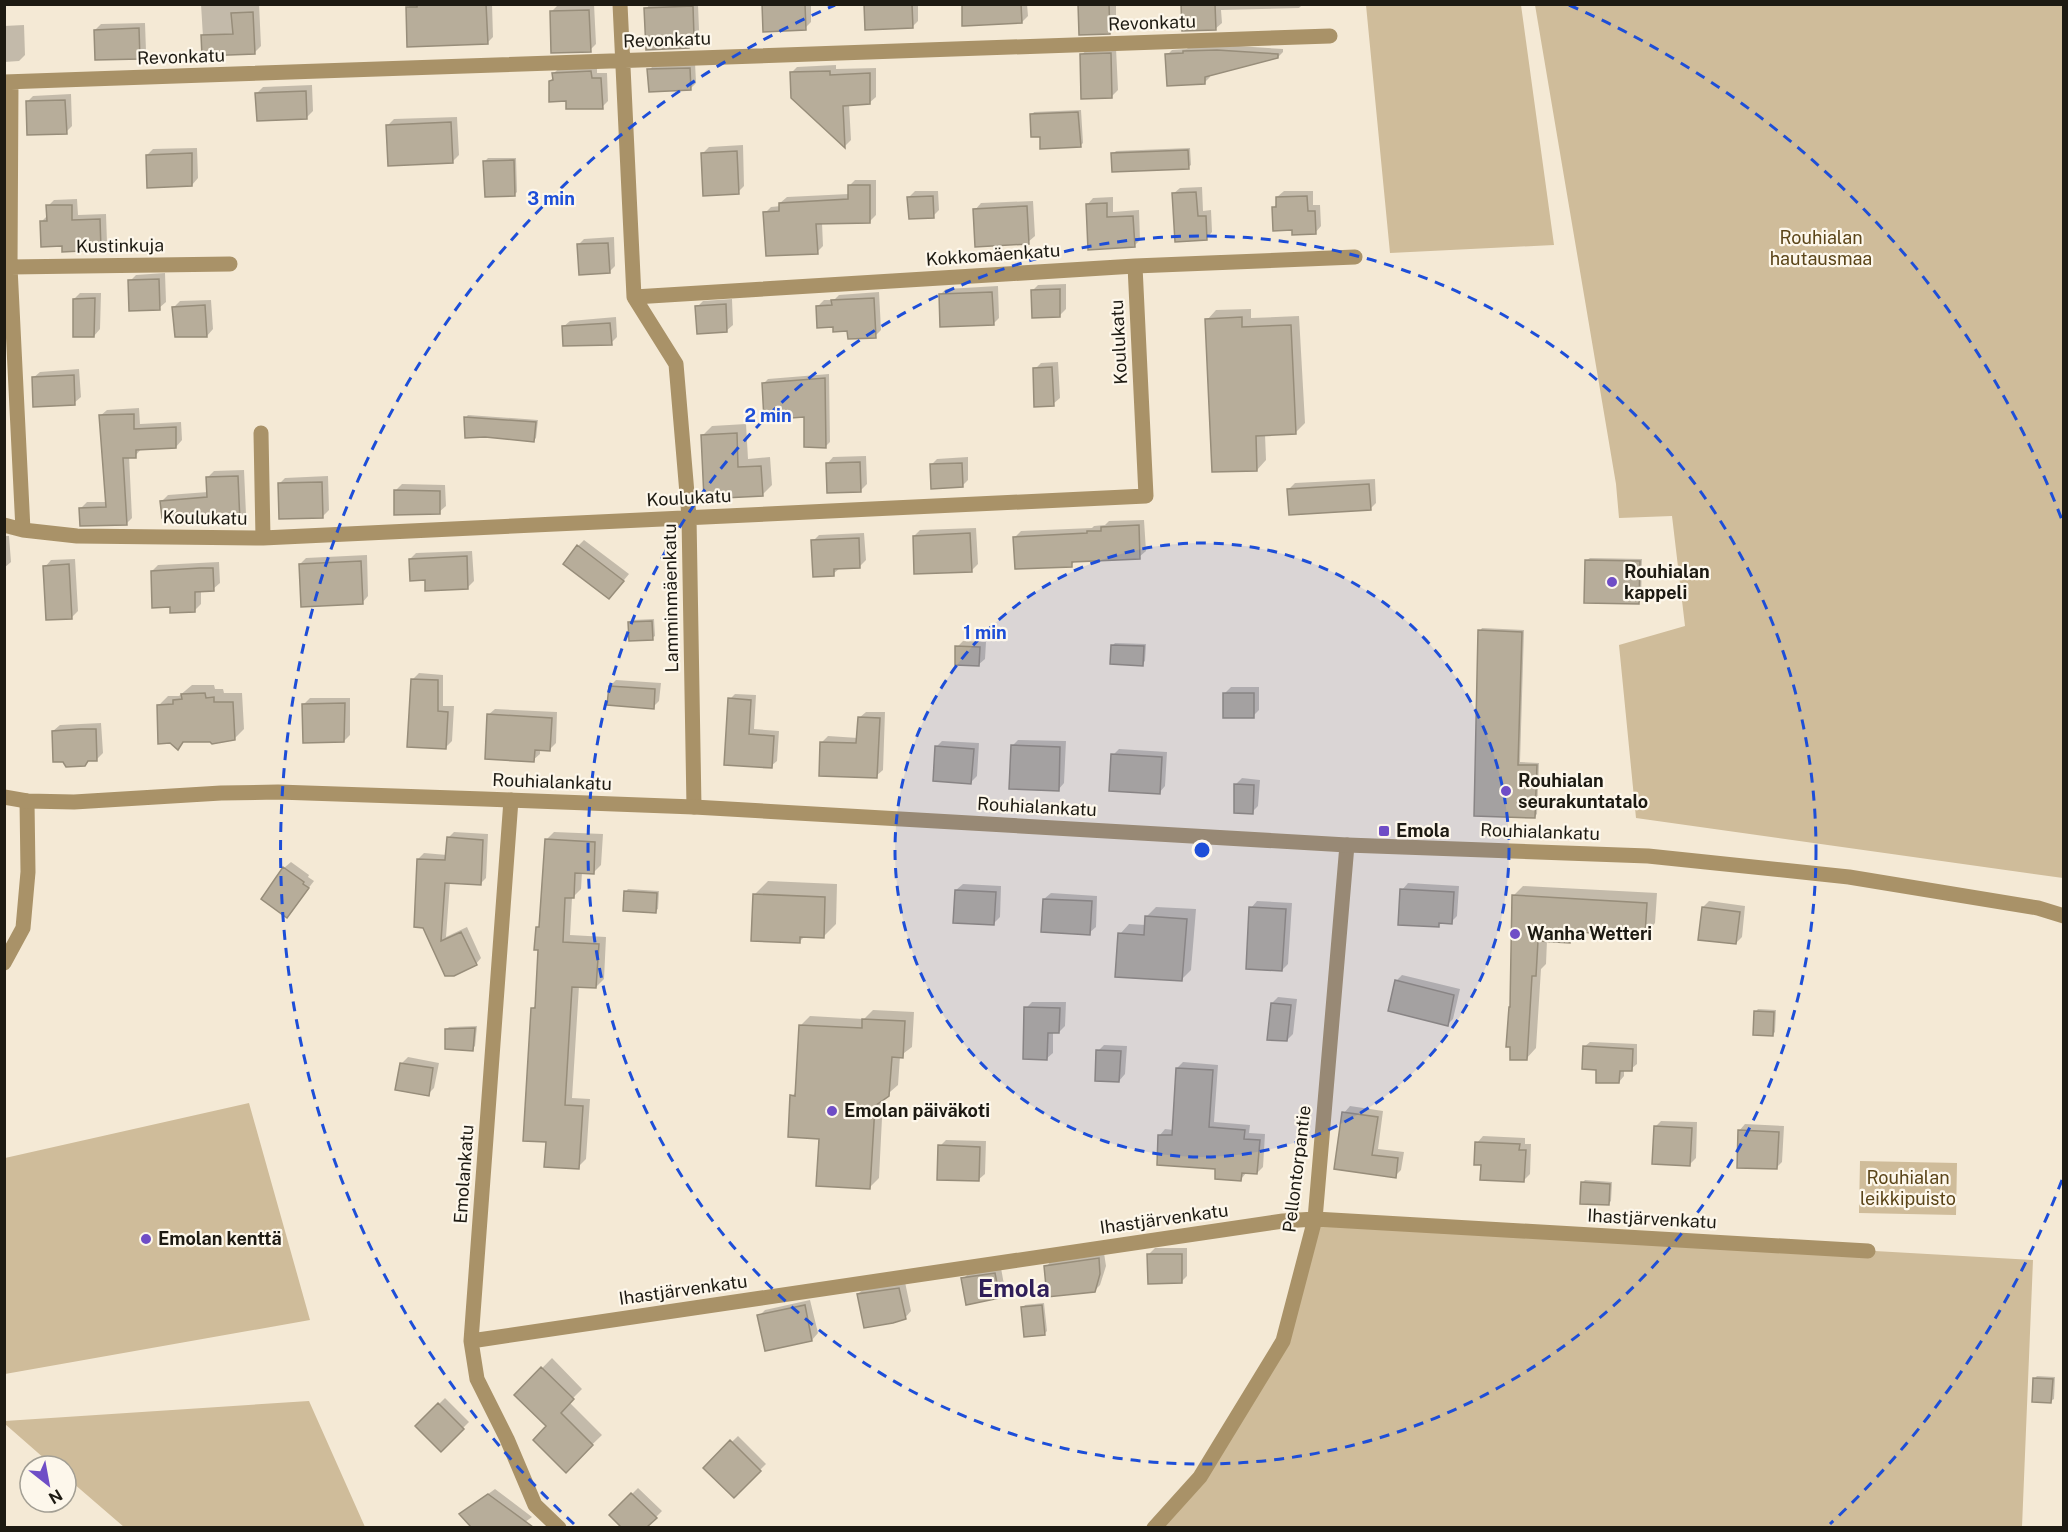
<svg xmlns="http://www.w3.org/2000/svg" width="2068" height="1532" viewBox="0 0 2068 1532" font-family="'Public Sans',sans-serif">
<rect width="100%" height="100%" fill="#f4e9d5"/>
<!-- green -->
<path fill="#cfbc9a" d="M1366 5H1521L1554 245 1390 253Z
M1535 5H2063V878L1636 818 1619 645 1685 626 1672 516 1619 518 1616 484Z
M249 1103 310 1320 5 1374V1158Z
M1860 1161 1957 1163 1956 1215 1859 1213Z
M1315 1219 2033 1260 2022 1527 1154 1528 1200 1477 1283 1342Z
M309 1401 365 1527H124L66 1477V1466H53L5 1424V1421Z"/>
<!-- shadow -->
<path fill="#0003" d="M201 4H259L261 46 255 52 204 54Z
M411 4H492L493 37 487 43 408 8Z
M594 4 596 44 590 50 551 12 557 6Z
M650 4H698L699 30 694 35V41L688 47 646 9Z
M763 4H811V22L805 28Z
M866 4H918V21L912 27Z
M963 4H1027L1028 16 1022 22Z
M1079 4H1116V26L1110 32Z
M1182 4H1303L1299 8 1221 10 1222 23 1215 29Z
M145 23 146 51 140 57 95 30 101 24Z
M24 25 25 55 19 61 4 62V26Z
M1223 45 1283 49V52L1278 57 1210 74V77L1205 82 1167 55 1172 50 1187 49 1189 46Z
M1116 48 1118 90 1112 96 1081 55 1088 49Z
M695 62 696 83 690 89 649 70 655 64Z
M836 65V69L876 68V97L869 103 849 104 851 140 845 146 792 97 791 73 797 67Z
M597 66V73H607L608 101 602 107 567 100 550 81 554 77V73L560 67Z
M312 85 313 111 307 117 257 93 263 87Z
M71 94 72 126 66 132 27 102 33 96Z
M1081 110 1083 143 1080 146 1041 136 1032 115 1034 112Z
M457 117 459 155 452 162 388 125 394 119Z
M743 145 744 186 738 192 703 153 709 147Z
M197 148 198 178 192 185 147 155 153 149Z
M1190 148 1191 165 1188 167 1113 154 1116 151Z
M488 158H516L517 192 515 194 485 161Z
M855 180H876V215L869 222 822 223 823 246 817 252 765 213 771 207 781 206 780 203 787 197 849 194V186Z
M1202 187 1203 211 1211 210 1212 232 1206 239 1173 194 1180 188Z
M915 191H938L939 210 933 216 909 197Z
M1284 191H1313V205H1320L1321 226 1315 233 1294 228 1273 208 1278 203 1277 197Z
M1113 197V212L1139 210 1140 240 1134 246 1087 205 1093 198Z
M77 199 78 215 106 214 107 243 101 249 41 222 48 215V206L54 200Z
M1033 201 1035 236 1028 242 975 210 981 203Z
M614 237 615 266 609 272 578 245 584 239Z
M165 273 166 302 159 308 130 281 136 275Z
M1066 284V309L1060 315 1032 291 1038 285Z
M998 286 999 318 993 324 940 295 946 289Z
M879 292 881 330 875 336 834 326 818 306 824 300H834L839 295Z
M80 293H101L100 329 94 336 74 299Z
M732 299 733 325 726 331 697 307 703 301Z
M211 300 213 329 207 336 174 307 180 301Z
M1251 309V318L1299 316 1305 423 1296 432 1265 434 1266 460 1257 470 1207 320 1216 310Z
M616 317 617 337 611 343 563 327 570 321Z
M1058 362 1060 398 1053 404 1035 369 1041 363Z
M79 369 81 397 74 403 33 378 40 372Z
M829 374 830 442 826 446 806 416 763 384 768 379Z
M139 408 140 424 181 422 182 440 176 447 142 448 135 456H129L132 518 126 524 80 509 87 502H107L100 416 107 410Z
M468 415 538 420 536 438 534 440 465 418Z
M746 424 748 459 770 457 772 485 762 495 703 435 712 426Z
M866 456 867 484 861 490 827 464 833 457Z
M968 457V480L962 486 931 465 937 459Z
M244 470 246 514 240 520 162 501 168 495 208 492V477L214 471Z
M328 476 329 510 323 516 279 484 285 478Z
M1375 479 1376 503 1370 509 1289 489 1295 483Z
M402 484 445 485 446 506 439 512 396 490Z
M1144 520 1146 551 1139 557 1076 560 1071 565 1015 537 1021 531 1092 528 1094 526 1105 525 1109 521Z
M976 528 978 564 972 570 914 536 920 530Z
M864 533 866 560 860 566 840 568 833 574 813 541 819 535Z
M4 536H9L11 562 4 568Z
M584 540 629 574 615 591 578 546Z
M472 551 474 581 468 587 426 579 410 559 416 553Z
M367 555 368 596 362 603 300 564 306 558Z
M1590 558 1642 559 1641 600 1639 603 1587 560Z
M75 559 78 611 72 617 45 567 51 560Z
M219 562 220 583 213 589 201 590V604L195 610 172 606 152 571 158 565Z
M654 619 655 636 652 638 630 622 633 620Z
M1482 628 1524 630 1520 762 1539 763 1537 814 1534 817 1476 815 1480 631Z
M963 641 986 642 985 659 978 665 957 647Z
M1115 643 1146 644 1145 661 1142 664 1112 646Z
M419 673 443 675V706H454L452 741 446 747 413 679Z
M616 680 661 683 659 701 653 707 610 686Z
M192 685H214L215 689H223L224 693H242L244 729 234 739 185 741 178 748 158 706 168 696H179Z
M1231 687H1259V710L1253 716 1225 693Z
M735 694 756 695 754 729 779 731 777 761 771 766 726 763 730 699Z
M310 698H350V735L344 741 304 704Z
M495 709 557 712 556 743 549 750 540 749V754L533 760 488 715Z
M866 712H885L883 770 876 776 821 743 828 736 858 738 859 718Z
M101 723 103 753 97 759H90L85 764 63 761 53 731 60 725Z
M1018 740 1066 741 1064 783 1058 790 1012 746Z
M942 741 979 743 977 776 971 782 936 747Z
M1119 749 1167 752 1165 786 1159 793 1113 755Z
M1242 778 1260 780 1258 806 1252 812 1236 784Z
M454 832 488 834 486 878 480 884 450 882 446 937 467 927 481 958 476 964 453 974 424 926 418 859 424 853 447 855 448 838Z
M554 832 603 834 601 865 593 873 582 872 581 889 572 898 570 935 606 937 604 979 596 987 579 986 572 1098 590 1099 586 1159 578 1167 547 1141 533 1008 536 1005 540 949 537 928 541 924 546 840Z
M291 862 309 875 308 877 314 881 287 916 284 868Z
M768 881 837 884 836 924 823 937 805 936 799 942 755 894Z
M1408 883 1459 886 1457 916 1451 922H1442L1438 926 1402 890Z
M963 884 1001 886 1000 917 993 924 956 890Z
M1523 886 1657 893 1655 923 1645 934 1579 931 1569 941 1547 940 1546 964 1541 969 1536 1048 1526 1059 1510 1007 1513 896Z
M628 889 659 891 658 909 655 911 625 892Z
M1051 893 1097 896 1096 927 1089 933 1044 899Z
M1257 901 1292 903 1288 964 1282 970 1251 908Z
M1709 901 1745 906 1742 937 1736 943 1703 907Z
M1156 907 1196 909 1191 970 1182 979 1120 934 1129 924 1146 925V917Z
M1402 975 1460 989 1453 1019 1447 1025 1396 981Z
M1278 997 1297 999 1293 1034 1287 1040 1272 1003Z
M1032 1002H1066L1065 1026 1059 1032H1053V1053L1046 1059 1026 1008Z
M1758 1009 1776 1010 1775 1032 1773 1034 1755 1012Z
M873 1010 914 1012 912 1047 900 1056 898 1085 883 1098 879 1178 869 1188 821 1137 792 1096 797 1091 801 1025 810 1016 864 1019Z
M477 1026 475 1046 472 1049 447 1029 449 1027Z
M1590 1042 1637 1044V1064L1631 1069H1624V1076L1619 1082 1598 1068 1584 1047Z
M1104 1045 1127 1046 1125 1074 1119 1081 1098 1051Z
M408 1057 439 1063 434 1088 428 1094 402 1063Z
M1183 1062 1218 1065 1214 1122 1250 1125 1249 1133 1265 1134 1263 1167 1257 1173 1247 1172 1241 1179 1160 1135 1165 1129 1174 1130 1177 1068Z
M1350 1106 1383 1111 1378 1149 1404 1152 1401 1170 1395 1176 1336 1168 1344 1113Z
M1661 1121 1697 1122 1696 1158 1690 1164 1655 1127Z
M1745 1124 1784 1126 1782 1162 1776 1168 1739 1131Z
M1483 1136 1525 1138V1144H1531L1530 1174 1524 1180 1482 1164 1477 1143Z
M946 1140 986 1141 985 1174 978 1180 940 1146Z
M1585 1180 1612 1182 1611 1201 1608 1204 1583 1182Z
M1155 1248H1187V1276L1181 1282 1149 1254Z
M1104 1253 1106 1266 1100 1285 1094 1291 1046 1267 1052 1260Z
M1001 1268 1005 1290 999 1297 963 1279 969 1273Z
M905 1282 911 1311 905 1318 858 1294 864 1288Z
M810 1300 818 1333 812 1340 759 1316 765 1310Z
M1044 1303 1047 1331 1044 1334 1023 1308 1025 1305Z
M552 1358 582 1389 569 1402 602 1435 566 1470 548 1426 516 1395Z
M2037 1376 2055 1377 2054 1399 2051 1401 2034 1379Z
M445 1398 469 1422 441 1450 417 1426Z
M738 1436 766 1464 734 1496 705 1468Z
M638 1488 662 1511 645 1528H623L611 1515Z
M495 1489 532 1517 517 1528H473L461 1514Z"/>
<!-- building -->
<path fill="#b7ad9a" stroke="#978d7a" stroke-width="1.5" d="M417 4H486L488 44 407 47 406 7H417Z
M762 4H805L806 30 763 32Z
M864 4H912L913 28 865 30Z
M962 4H1021L1022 23 964 26H962Z
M1078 4H1109L1110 34 1079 35Z
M1181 4H1215L1216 30 1182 31Z
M693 6 694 37H688L689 48 646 50 644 8Z
M589 10 591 52 551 53 550 11Z
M253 12 255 54 202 56 201 35 233 34 231 13Z
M139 28 140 59 95 60 94 30Z
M1217 50 1278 54V58L1205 77V84L1167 86 1165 54 1183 53V51Z
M1111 53 1112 98 1081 99 1080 54Z
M690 68 691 90 649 92 647 69Z
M591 71 592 78H601L603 109H566V101L549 102V81L553 80 552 73Z
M830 71V75L870 73V104L843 106 845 148 791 98 790 72Z
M306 91 307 119 257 121 255 93Z
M65 100 67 134 27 135 26 101Z
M1078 112 1081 147 1040 149V137H1031L1030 114Z
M451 122 453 163 388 166 386 125Z
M1188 150 1189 169 1112 172 1111 153Z
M737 151 739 194 703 196 701 153Z
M192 153V186L147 188 146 155Z
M514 160 515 196 485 197 483 161Z
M848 185H870V223L816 224 818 254 766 256 763 212 779 211V203L848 199Z
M1196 192 1198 216H1206L1207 240 1175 242 1172 193Z
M933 196 934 218 909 219 907 197Z
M1307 196 1308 211H1315L1316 234 1292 235V230L1273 231 1272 207H1276V197Z
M1107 203V217L1133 216 1135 247 1088 250 1086 204Z
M46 205H72V220L100 219 101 250 62 252V246L41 247 40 221H47Z
M1027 206 1029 244 975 247 973 209Z
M608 243 610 273 579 275 577 244Z
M159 279 160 310 129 311 128 280Z
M1060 289V317L1032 318 1031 290Z
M992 292 994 325 940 327 939 294Z
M95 298 94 337H73V299Z
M874 298 876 338 848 339 847 331 833 332V327L817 328 816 306 832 305 831 300Z
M726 304 727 332 697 334 695 306Z
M205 305 207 337H175L172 307Z
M1242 317V327L1291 325 1296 434 1256 436 1257 471 1212 472 1205 319Z
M610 323 612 345 563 346 562 326Z
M1052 367 1054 406 1034 407 1033 368Z
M74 375 75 405 33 407 32 377Z
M825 378 826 448 804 447V417L764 420 762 383Z
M134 414V429L176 427V448L136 450V458H123L127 525 80 526 79 508 106 507 99 415Z
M464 417 536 422 534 442 485 437 465 438Z
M737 433 738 467 761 466 763 496 704 499 701 435Z
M860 462 861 492 827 493 826 463Z
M962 463 963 487 931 489 930 464Z
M238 476 240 522 208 523V516L162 518 160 501 207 497 206 477Z
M322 482 323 518 279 519 278 483Z
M1369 484 1371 510 1289 515 1287 489Z
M394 490 440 491V514L394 515Z
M1139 525 1140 559 1072 562V567L1015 569 1013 537 1087 533V531H1101V527Z
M970 533 972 572 914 574 913 536Z
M859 538 860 568 834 569V576L813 577 811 540Z
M577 545 624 581 609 599 563 564Z
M467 556 468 589 425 591V580L410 581 409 559Z
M1585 560 1640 561 1639 604 1584 603Z
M361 561 363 604 301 607 299 564Z
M69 564 72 619 46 620 43 566Z
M200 568H213L214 591 195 592V612L170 613V607L152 608 151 571Z
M652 621 653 640 629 641 628 622Z
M1478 630 1522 632 1518 765H1537L1535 818 1474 816Z
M1111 645 1144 646 1143 666 1110 664Z
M955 646 980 647 979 666 955 665Z
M411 679 438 680V711L448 712 446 749 407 747Z
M609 686 655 689 654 709 607 705Z
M205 693 206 698 214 697V702H233L235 740 212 744 210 742H183L178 750 170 743 158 744 157 705 173 704V700L182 699 181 694Z
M1223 693H1254V718H1223Z
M728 698 751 700 749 734 774 736 772 768 724 765Z
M345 703 344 742 303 743 302 704Z
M487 714 552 718 550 751 535 750 534 762 485 759Z
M858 717 880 718 877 778 819 776 820 742 856 743Z
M80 729H96L97 761H88L85 766 66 767 63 762H53L52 731Z
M1011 745 1060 747 1059 791 1009 789Z
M935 746 974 749 971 784 933 781Z
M1111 754 1162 757 1160 794 1109 791Z
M1234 784 1254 785 1253 814 1234 813Z
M447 837 483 840 481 885 445 883 441 941 461 932 477 965 454 976H445L423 928 414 927 417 859 445 860Z
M545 839 595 842 594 874 575 873 574 898H565L563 942 599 944 596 988 572 987 565 1105 583 1106 579 1169 544 1167 546 1142 523 1141 531 1008H535L538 950H534L536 927H539Z
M283 867 304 882 303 884 309 888 287 918 261 899Z
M1400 889 1454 892 1452 924 1439 923V927L1398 925Z
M955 890 996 892 994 925 953 923Z
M624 891 657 893 656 913 623 911Z
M753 894 825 897 824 938 800 937V943L751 941Z
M1512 895 1647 903 1645 935 1570 932V943L1538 941 1536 976H1532L1527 1060H1510V1047H1506L1509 1007H1510Z
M1043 899 1092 901 1090 935 1041 932Z
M1249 907 1286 909 1282 971 1246 969Z
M1702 907 1740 912 1736 944 1698 940Z
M1145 916 1187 919 1182 981 1115 977 1118 933 1144 935Z
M1395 980 1454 995 1448 1026 1388 1011Z
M1271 1003 1291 1005 1287 1041 1267 1040Z
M1024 1007 1060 1008 1059 1033H1048L1047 1060 1023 1059Z
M1754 1011 1774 1012 1773 1036 1753 1035Z
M862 1019 905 1021 903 1058 892 1057 889 1096 875 1106 870 1189 816 1186 819 1139 788 1137 790 1095 795 1096 799 1025 862 1028Z
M475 1028 473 1051 445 1049V1029Z
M1583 1046 1633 1049 1632 1071H1620L1619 1083H1596V1070L1582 1069Z
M1096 1050 1121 1051 1119 1082 1095 1081Z
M400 1063 433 1068 429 1096 395 1090Z
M1176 1068 1213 1070 1209 1127 1245 1130 1244 1139 1260 1140 1257 1174 1242 1173 1241 1181 1215 1179V1169L1157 1165 1158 1135H1172Z
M1342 1112 1378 1117 1372 1155 1398 1158 1396 1178 1334 1169Z
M1654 1126 1692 1128 1690 1166 1652 1164Z
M1738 1130 1779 1132 1777 1169 1737 1168Z
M1475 1142 1520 1144 1519 1150H1526L1524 1182 1480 1180 1481 1165H1474Z
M938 1145 980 1147 979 1181 937 1180Z
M1581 1182 1610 1184 1609 1205 1580 1204Z
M1147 1254H1182V1283L1148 1284Z
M1099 1258 1100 1274 1095 1292 1047 1297 1044 1266Z
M995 1273 1000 1298 966 1305 961 1278Z
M899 1288 906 1319 893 1323 864 1328 857 1294Z
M805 1305 812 1341 765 1351 757 1315Z
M1042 1305 1045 1335 1024 1337 1021 1307Z
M541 1367 574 1399 561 1413 593 1445 566 1473 533 1440 546 1426 514 1395Z
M2033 1378 2053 1379 2051 1403 2032 1402Z
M438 1403 464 1429 441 1452 415 1426Z
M730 1440 761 1471 734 1498 703 1468Z
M631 1493 657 1518 647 1527H621L609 1515Z
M488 1494 533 1527H471L459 1514Z"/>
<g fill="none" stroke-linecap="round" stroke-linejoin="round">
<!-- minor -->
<path stroke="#a99268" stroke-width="15" d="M620 4 634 297 676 364 689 517 694 807
M4 82 1330 36
M11 82 10 267 23 530
M10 267 230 264
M634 297 1135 266 1355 257
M261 433 263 538
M4 525 23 530 77 536 263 538 1146 496 1135 266
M511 800 471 1341 477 1379 507 1439 535 1505 559 1528
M4 963 23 928 28 872 27 801
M471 1341 1283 1221 1315 1219 1868 1251
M1154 1528 1200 1477 1283 1341 1315 1219 1347 845"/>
<!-- tertiary -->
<path stroke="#a99268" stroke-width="15" d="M4 797 27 801 74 802 221 793 278 792 484 799 694 807 1347 845 1648 856 1849 877 2038 908 2064 916"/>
</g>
<!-- distance rings -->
<circle cx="1202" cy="850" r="307" fill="#1d4ed8" fill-opacity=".12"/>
<g fill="none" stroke="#1d4ed8" stroke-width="3" stroke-dasharray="10 8">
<circle cx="1202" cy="850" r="307"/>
<circle cx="1202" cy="850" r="614"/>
<path d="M2062 1180A921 921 0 0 1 1830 1524M574 1524A921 921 0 0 1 835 5M1569 5A921 921 0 0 1 2062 520"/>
</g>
<!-- markers -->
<g fill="#6f4dc6" stroke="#fdf7eb" stroke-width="2">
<circle cx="1612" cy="582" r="6"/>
<circle cx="1506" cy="791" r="6"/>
<rect x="1378" y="825" width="12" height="12" rx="3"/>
<circle cx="1515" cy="934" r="6"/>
<circle cx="832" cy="1111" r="6"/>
<circle cx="146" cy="1239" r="6"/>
</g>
<g text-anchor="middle" stroke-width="4.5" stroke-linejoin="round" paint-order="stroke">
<!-- street labels -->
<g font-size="18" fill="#1d1a12" stroke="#fdf7eb">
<text transform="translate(1152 23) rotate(-2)" y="6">Revonkatu</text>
<text transform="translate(667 40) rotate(-2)" y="6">Revonkatu</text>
<text transform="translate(181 57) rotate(-2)" y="6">Revonkatu</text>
<text transform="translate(120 246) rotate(-1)" y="6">Kustinkuja</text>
<text transform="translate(993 255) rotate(-4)" y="6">Kokkomäenkatu</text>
<text transform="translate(1119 342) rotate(-93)" y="6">Koulukatu</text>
<text transform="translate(689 498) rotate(-3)" y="6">Koulukatu</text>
<text transform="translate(205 518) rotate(1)" y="6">Koulukatu</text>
<text transform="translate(671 598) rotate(-91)" y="6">Lamminmäenkatu</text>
<text transform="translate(552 782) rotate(2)" y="6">Rouhialankatu</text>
<text transform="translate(1037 807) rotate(3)" y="6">Rouhialankatu</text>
<text transform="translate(1540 832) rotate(2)" y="6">Rouhialankatu</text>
<text transform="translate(1297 1169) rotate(-83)" y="6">Pellontorpantie</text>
<text transform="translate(464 1174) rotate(-86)" y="6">Emolankatu</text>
<text transform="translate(1164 1219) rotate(-8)" y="6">Ihastjärvenkatu</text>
<text transform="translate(1652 1219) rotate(3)" y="6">Ihastjärvenkatu</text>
<text transform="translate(683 1290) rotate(-8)" y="6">Ihastjärvenkatu</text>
</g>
<!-- park labels -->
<g font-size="18" fill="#5b4519" stroke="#fdf7eb">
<text x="1821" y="244">Rouhialan<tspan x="1821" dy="21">hautausmaa</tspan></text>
<text x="1908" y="1184">Rouhialan<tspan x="1908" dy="21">leikkipuisto</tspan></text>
</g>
<!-- poi labels -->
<g font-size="18" font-weight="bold" fill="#1d1a12" stroke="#fdf7eb" text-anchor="start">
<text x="1624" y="578">Rouhialan<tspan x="1624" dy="21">kappeli</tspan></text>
<text x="1518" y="787">Rouhialan<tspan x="1518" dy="21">seurakuntatalo</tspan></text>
<text x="1396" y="837">Emola</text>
<text x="1527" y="940">Wanha Wetteri</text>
<text x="844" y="1117">Emolan päiväkoti</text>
<text x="158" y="1245">Emolan kenttä</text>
</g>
<!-- district labels -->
<g font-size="24" font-weight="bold" fill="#2f1e59" stroke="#fdf7eb">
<text x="1014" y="1297">Emola</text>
</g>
</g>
<circle cx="1202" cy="850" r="9" fill="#1d4ed8" stroke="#fdf7eb" stroke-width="3"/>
<g font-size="18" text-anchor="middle" font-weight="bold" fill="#1d4ed8" stroke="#fdf7eb" stroke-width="4.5" stroke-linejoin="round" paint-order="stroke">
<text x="551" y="205">3 min</text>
<text x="768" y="422">2 min</text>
<text x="985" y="639">1 min</text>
</g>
<!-- border -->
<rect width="2068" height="1532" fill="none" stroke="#1d1a12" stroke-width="12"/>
<!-- north arrow -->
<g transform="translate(48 1484) rotate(149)"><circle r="28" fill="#fdf7eb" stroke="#a39f94" stroke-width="1.5"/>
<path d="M0-4.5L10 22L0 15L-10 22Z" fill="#6f4dc6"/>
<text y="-9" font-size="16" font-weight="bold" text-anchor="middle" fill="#1d1a12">N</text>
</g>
</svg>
